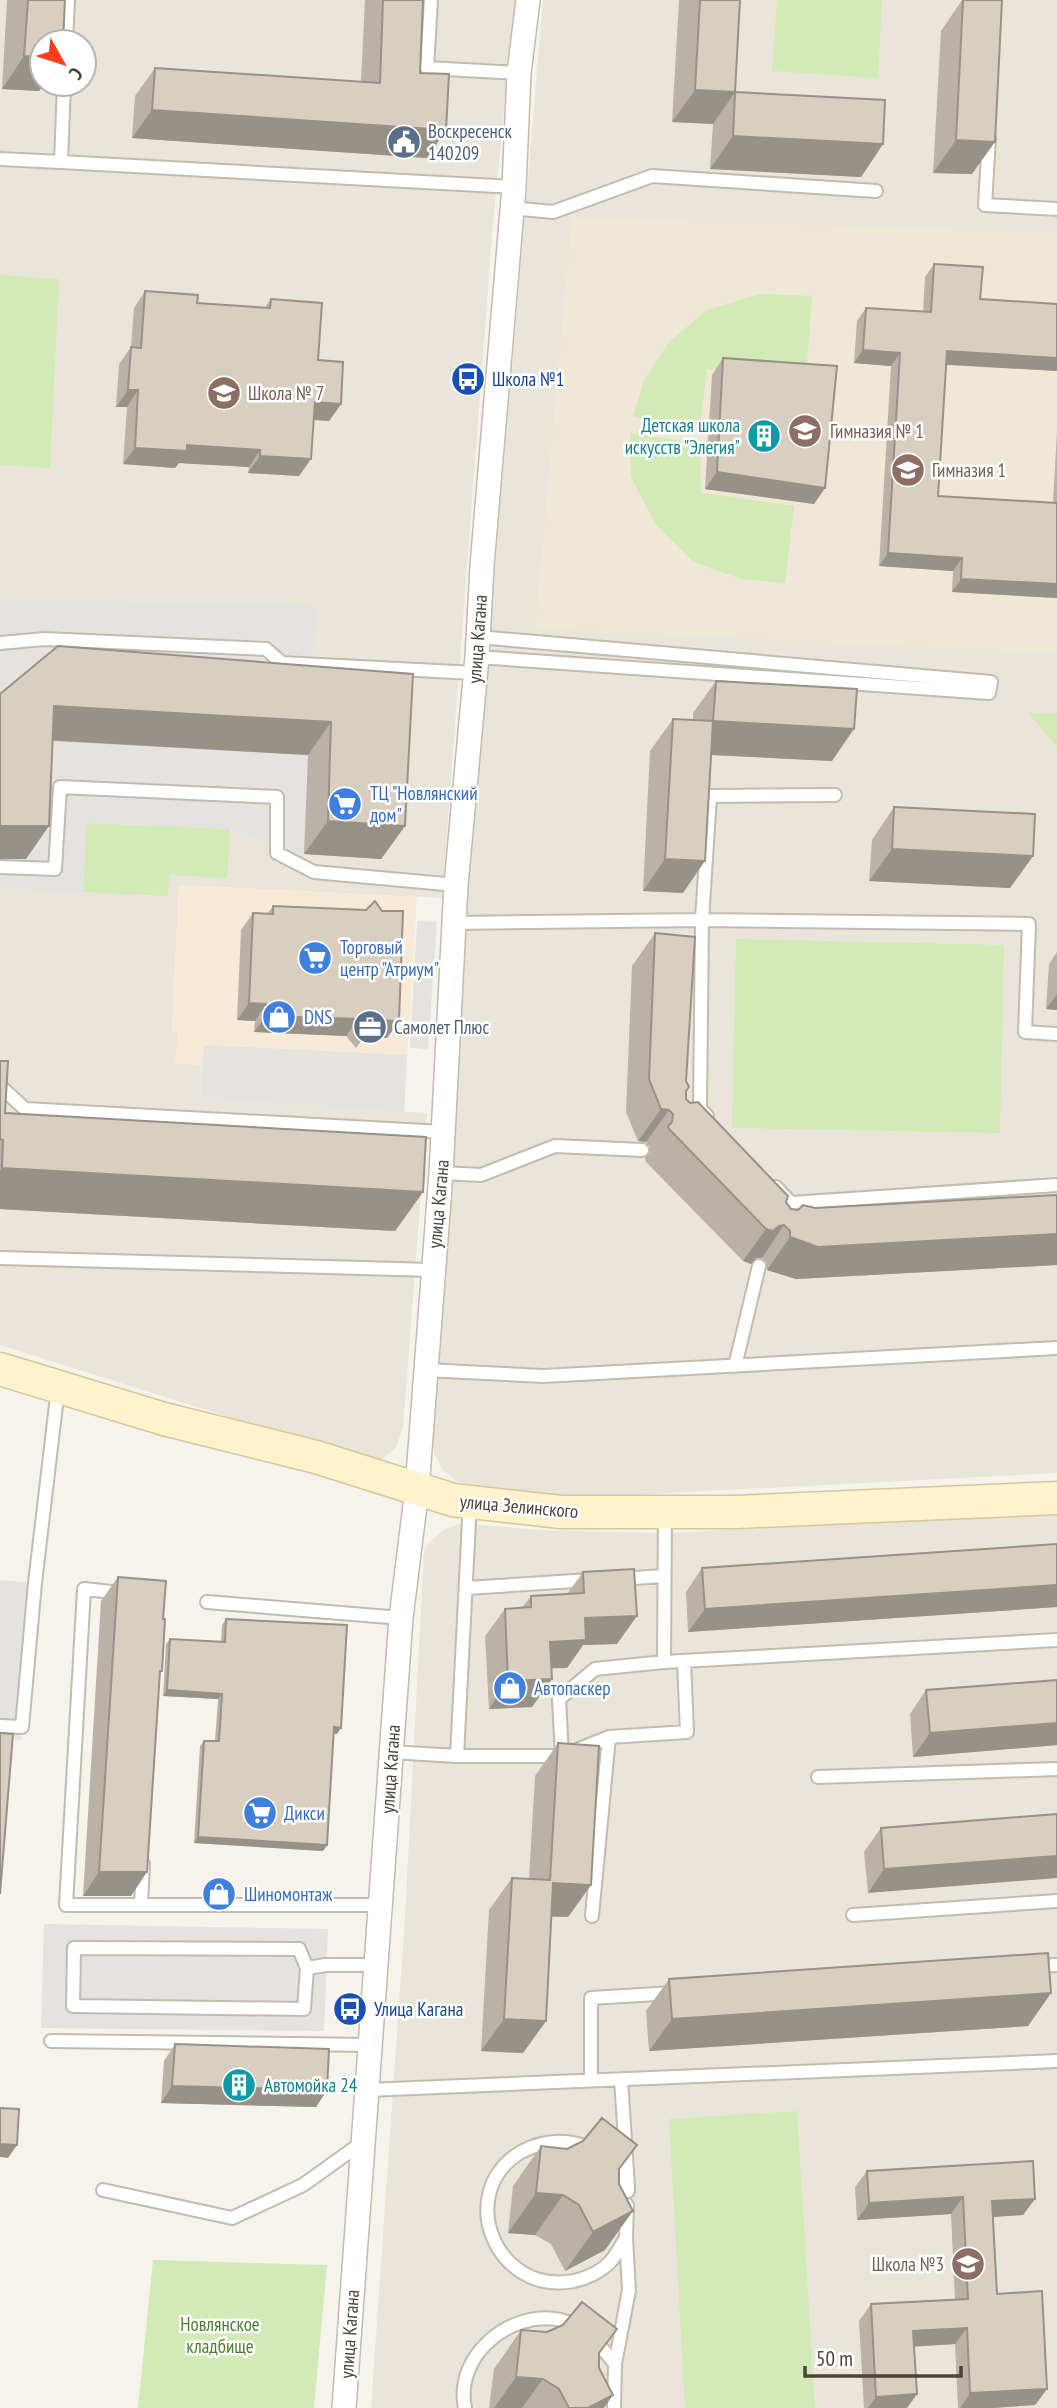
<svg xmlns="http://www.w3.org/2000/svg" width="1057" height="2408" viewBox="0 0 1057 2408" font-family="'PT Sans Narrow',sans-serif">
<rect width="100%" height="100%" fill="#f6f3ec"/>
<!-- residential -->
<path fill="#eae5da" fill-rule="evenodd" d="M0 0H515L493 223 442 898 179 885 172 1031 178 1032 202 1066 200 1098 427 1113 403 1428 396 1447 385 1457 376 1460 372 1462 0 1345ZM42 42H84V84H42Z
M543 0H1057V1473L570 1498 458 1482 443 1470 434 1453 432 1440 463 948Z
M1057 1514V2408H371L405 1918 424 1550 428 1544 443 1530 461 1523 538 1530 668 1533Z"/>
<!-- commercial -->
<path fill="#f7ead8" d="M179 885 417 897 404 1112 200 1098 202 1066 175 1063 178 1032 172 1031Z"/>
<!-- education -->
<path fill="#efe8d6" d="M572 217 1057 232V654L535 629Z"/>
<!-- green -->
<path fill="#d2eab5" d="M777 0H882L878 78 772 71Z
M0 275 59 279 50 468 0 465Z
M760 294 812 296 806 376 707 369 700 427 633 417 644 380 669 342 707 310Z
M630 433 700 444 701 493 794 506 785 583 741 579 694 562 656 525 631 477Z
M1028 713 1057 714V747Z
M86 823 230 829 227 878 169 875 168 896 83 892Z
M736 939 1004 945 1000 1133 732 1128Z
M797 2111 815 2408H685L669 2119Z
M153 2260 327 2265 314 2408H138Z"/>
<!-- parking -->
<path fill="#e5e3e0" d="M0 599 315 606 312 701 0 708Z
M31 739 308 755 304 854 265 852 264 840 230 829 87 823 83 892 0 889V860H26Z
M417 921 437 922 428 1050 410 1048Z
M204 1045 407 1055 404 1112 200 1098Z
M0 1580 35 1583 21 1740 0 1738Z
M44 1924 328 1929 324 2031 41 2028Z"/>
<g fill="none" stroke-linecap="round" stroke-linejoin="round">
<!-- lane casing -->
<g stroke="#c2bbae" stroke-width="16">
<path id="lane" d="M431 0 427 68 519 73
M66 42 68 0
M64 84 61 162 514 187
M989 138 985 205 1057 209
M0 159 61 162
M511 208 553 212 652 176 876 191
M0 643 44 639 266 649 282 663 475 673
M477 657 989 693 991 682 478 637
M835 795 710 796 702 920 1029 924 1025 1032 1057 1034
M0 867 55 869 60 787 277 797V853L314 872 456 885
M454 923 702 920 700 1109 707 1116
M0 1086 25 1109 443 1132
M441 1173 481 1175 555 1146 642 1150
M776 1187 791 1203 1057 1185
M0 1258 433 1270
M735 1366 759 1266
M425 1370 543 1376 1057 1348
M665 1512 664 1662 1057 1640
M619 1579 664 1576
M467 1588 590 1580
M122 1593 84 1589 66 1905H380
M207 1602 401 1618
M0 1726 22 1727 35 1583 58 1388
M391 1752 457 1756H562L609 1737 687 1732 684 1661
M457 1756 470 1501
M562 1756 559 1699 595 1669 664 1662
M818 1777 1057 1769
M141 1905 143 1864
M853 1915 1057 1901
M592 1916 609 1737
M1033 1966 1057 1965
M307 1968 299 1949 74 1948 73 2006 304 2009 307 1968 326 1965H376
M51 2041 370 2045
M621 2079 628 2187
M591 2080V1998L673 1993
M367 2090 1057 2061
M593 2149C569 2139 545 2139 521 2152 454 2192 495 2296 574 2281 587 2278 602 2271 611 2261 617 2254 621 2246 626 2238
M610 2163 628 2191
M103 2190 232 2218 303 2185 363 2142
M465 2408C454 2356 510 2309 561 2320 585 2326 600 2345 615 2364
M614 2408 615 2364 629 2290 626 2238 627 2205"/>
</g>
<!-- street casing -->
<g stroke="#c2bbae" stroke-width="26">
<path id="street" d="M344 2408 401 1618 417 1489 441 1173 456 885 477 657 482 566 514 187 519 73 528 0"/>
</g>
<!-- secondary casing -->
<g stroke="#d6c79b" stroke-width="35">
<path id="secondary" d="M0 1369 164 1419 316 1457 453 1500 561 1512H736L1057 1498"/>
</g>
<!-- lane -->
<use href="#lane" stroke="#fff" stroke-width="12"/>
<!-- street -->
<use href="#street" stroke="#fff" stroke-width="23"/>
<!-- secondary -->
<use href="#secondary" stroke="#fff3cd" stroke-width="32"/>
</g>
<!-- wall -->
<path fill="#bab2a6" d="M7 0H65L42 84H44L39 91 2 89Z
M365 0H423L420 73 427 158 132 138 135 96 155 68 361 82Z
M679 0H740L735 92 883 144 861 177 710 169 713 124 672 122Z
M962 0H963L972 174 933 173 941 31Z
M934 264 980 299 1057 304V371L946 365 938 496 1053 503 1057 431V598L952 592 953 571 879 566 891 366 854 363 857 321 866 308 923 312 925 277Z
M145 291 197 303 265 307 271 299 318 360 341 404 329 421 314 420 299 476 248 473 249 467 179 463 175 468 123 464 127 407H116L119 364 131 347 134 308Z
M723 358 825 488 814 504 705 489 712 375Z
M413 674 405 826 381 859 304 854 308 755 53 741 26 859 0 694Z
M716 681 832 761 712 755 683 893 643 891 650 751 673 719 693 720V713Z
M894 807 1033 856 1010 888 869 881 872 840Z
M273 906 399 1021 387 1038 364 1037 356 1048 346 1036 254 1032 255 1021 237 1020 241 930 253 913H268Z
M655 933 686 1092V1099L786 1202 791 1209 1057 1195V1265L796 1279 767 1270V1263L762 1258H756L751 1264 743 1261 646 1162 645 1158 650 1152V1147L646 1142 638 1141 626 1112 632 966Z
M1057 952V1010L1046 1009 1049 964Z
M0 1061 5 1113 423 1192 395 1231 0 1209Z
M1057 1544V1607L688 1632 686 1592 702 1568Z
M583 1572 617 1644 583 1645 567 1668H551L532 1707 489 1709 485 1636 505 1609 522 1608 531 1596 567 1594Z
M118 1577 163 1619 162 1671 160 1674 131 1896H83L101 1601Z
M226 1619 337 1734 334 1733 327 1845 323 1851 194 1843 200 1746 204 1741H215L218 1699 163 1696 166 1644 170 1639 221 1642 222 1625Z
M1057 1680V1745L913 1757 910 1714 926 1690Z
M558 1743 591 1885 568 1917H551L546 2021 523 2053 481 2051 489 1910 512 1878 529 1879 535 1776Z
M1057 1814 868 1893 864 1852 881 1828Z
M669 1979 1051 1993 1028 2026 649 2051 646 2011Z
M175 2044 327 2090 316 2107 161 2103 164 2061Z
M583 2141 619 2170 605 2250 565 2271 551 2244 535 2235 508 2233 513 2186 541 2146 567 2149Z
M867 2171 1035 2199 1023 2215 993 2217 997 2294 1047 2389 1035 2405 992 2408H958L955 2344 914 2347 917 2394 907 2408H864L859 2321 871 2304 955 2299 951 2214 857 2220 855 2187Z
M617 2329 599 2354V2368L604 2408H489L494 2369 521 2330 547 2332Z"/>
<!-- shaded-wall -->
<path fill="#979187" d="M24 56 42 57V84H44L39 91 2 89Z
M695 90 735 92 713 124 672 122Z
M152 110 446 130 427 158 132 138Z
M733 136 883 144 861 177 710 169Z
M956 140 995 142 972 174 933 173Z
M863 350 900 353 891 366 854 363Z
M947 351 1057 358V371L938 364Z
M128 390H138L127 407H116Z
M315 402 341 404 329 421 303 419Z
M187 445 260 450 249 467 179 463 175 468 123 464 135 448Z
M260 456 311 459 299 476 248 473Z
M717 472 825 488 814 504 705 489Z
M888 553 962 558 953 571 879 566Z
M961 579 1057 584V598L952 592Z
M54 706 331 722 308 755 31 739Z
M713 721 854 729 832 761 691 754Z
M328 821 405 826 381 859 304 854Z
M0 826H49L26 859H0Z
M892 849 1033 856 1010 888 869 881Z
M665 859 705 861 683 893 643 891Z
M1057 994V1010L1046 1009Z
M249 1003 266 1004 255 1021 237 1020Z
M266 1016 358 1019 346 1036 254 1032Z
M376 1020 399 1021 387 1038 364 1037 356 1048Z
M661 1109 669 1110 646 1142 638 1141Z
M2 1168 423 1192 395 1231 0 1209V1170Z
M784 1225 762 1258H756L751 1264 743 1261 766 1229Z
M1057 1234V1265L796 1279 767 1270 790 1237Z
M1057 1585V1607L688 1632 705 1609Z
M637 1616 617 1644 583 1645 567 1668 531 1669 550 1642 585 1618Z
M552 1679 532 1707 489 1709 508 1681Z
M167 1690 222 1694 218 1699 163 1696Z
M1057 1723V1745L913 1757 930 1733Z
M334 1727 341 1728 337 1734 330 1733Z
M198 1837 327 1845 323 1851 194 1843Z
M1057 1856V1878L868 1893 884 1869Z
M99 1872H147L131 1896H83Z
M553 1883 591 1885 568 1917 531 1915Z
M1051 1993 1028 2026 649 2051 672 2019Z
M504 2019 546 2021 523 2053 481 2051Z
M172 2086 327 2090 316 2107 161 2103Z
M0 2144 17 2145 8 2158 0 2157Z
M536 2193 563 2195 535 2235 508 2233Z
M963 2197 951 2214 857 2220 869 2203Z
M1035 2199 1023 2215 980 2218 992 2201Z
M633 2211 605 2250 565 2271 593 2232Z
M967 2328 955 2344 901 2347 913 2331Z
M516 2377 543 2379 522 2408H494Z
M1047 2389 1035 2405 992 2408H960L970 2393Z
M917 2394 907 2408H868L876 2397Z
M613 2395 604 2408H588Z"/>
<!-- building -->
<path fill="#d8cfc1" stroke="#979187" stroke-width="2" d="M28 0H65L63 42H42V57L24 56Z
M383 0H423L420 73 449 74 446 130 152 110 155 68 380 83Z
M700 0H740L735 92 695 90Z
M963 0H1002L995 142 956 140Z
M735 92 885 100 883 144 733 136Z
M934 264 983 267 980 299 1057 304V358L947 351 938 496 1057 503V584L961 579 962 558 888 553 900 353 863 350 866 308 931 312Z
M145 291 198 295 197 303 270 308 271 299 322 303 318 360 343 362 341 404 315 402 311 459 260 456V450L187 445V451L135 448 138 390H128L131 347 141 348Z
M723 358 837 366 825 488 717 472Z
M58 646 413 674 405 826 328 821 331 722 54 706 49 826H0V694Z
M716 681 857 689 854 729 713 721Z
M673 719 713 721 705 861 665 859Z
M894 807 1035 814 1033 856 892 849Z
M375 901 382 911H403L399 1021 376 1020 368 1031 358 1019 266 1016V1004L249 1003 253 913 273 914V906L366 910Z
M655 933 695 937 686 1081 689 1087 686 1091V1099L690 1103 698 1102 788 1196 786 1202 791 1209 798 1210 803 1205 815 1208 1057 1195V1234L818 1247 790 1237V1231L784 1225 779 1226 773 1231 766 1229 669 1129 668 1126 672 1122 673 1114 669 1110 661 1109 649 1079Z
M0 1061H8L5 1113 426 1137 423 1192 2 1168 3 1140 0 1139Z
M1057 1544V1585L705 1609 702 1568Z
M634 1569 637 1616 585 1618 586 1640 550 1642 552 1679 508 1681 505 1609 531 1607V1596L584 1593 583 1572Z
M118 1577 166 1581 163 1619H165L162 1671H160L147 1872H99Z
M226 1619 347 1625 341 1728 334 1727 327 1845 198 1837 204 1741H219L222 1694 167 1690 170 1639 225 1642Z
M1057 1680V1723L930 1733 926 1690Z
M0 1733 13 1734 0 1894Z
M558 1743 599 1746 591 1885 553 1883 546 2021 504 2019 512 1878 550 1880Z
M1057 1814V1856L884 1869 881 1828Z
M1048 1953 1051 1993 672 2019 669 1979Z
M175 2044 329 2049 327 2090 172 2086Z
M0 2108 19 2109 17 2145 0 2144Z
M602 2118 637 2145 619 2169V2184L633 2211 593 2232 579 2205 563 2195 536 2193 541 2146 567 2149 583 2141Z
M1033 2161 1035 2199 992 2201 997 2294 1042 2291 1047 2389 970 2393 967 2328 913 2331 917 2394 876 2397 871 2304 968 2299 963 2197 869 2203 867 2171Z
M582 2302 617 2329 599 2353V2368L613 2395 588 2408H569L559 2389 543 2379 516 2377 521 2330 547 2332 563 2325Z"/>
<!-- icons -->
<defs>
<g id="civic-disc" transform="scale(1.75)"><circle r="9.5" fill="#5c6f8a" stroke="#fff"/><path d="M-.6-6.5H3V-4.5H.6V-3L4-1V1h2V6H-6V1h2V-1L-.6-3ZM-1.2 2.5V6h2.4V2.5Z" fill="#fff"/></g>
<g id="bus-disc" transform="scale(1.75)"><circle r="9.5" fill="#1a4fb4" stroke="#fff"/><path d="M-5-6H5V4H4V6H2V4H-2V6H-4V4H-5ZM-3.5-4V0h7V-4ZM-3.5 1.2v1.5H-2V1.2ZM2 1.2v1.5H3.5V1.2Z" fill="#fff"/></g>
<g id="school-disc" transform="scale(1.75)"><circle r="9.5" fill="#8d6e63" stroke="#fff"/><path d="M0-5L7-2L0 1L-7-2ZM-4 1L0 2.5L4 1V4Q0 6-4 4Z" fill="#fff"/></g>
<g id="building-disc" transform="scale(1.75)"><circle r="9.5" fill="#0f9aa8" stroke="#fff"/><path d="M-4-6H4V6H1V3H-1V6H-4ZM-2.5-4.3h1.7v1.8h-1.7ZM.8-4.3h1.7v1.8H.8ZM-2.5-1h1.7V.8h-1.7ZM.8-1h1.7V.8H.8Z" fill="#fff"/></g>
<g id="supermarket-disc" transform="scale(1.75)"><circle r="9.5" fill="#3f7fe0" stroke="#fff"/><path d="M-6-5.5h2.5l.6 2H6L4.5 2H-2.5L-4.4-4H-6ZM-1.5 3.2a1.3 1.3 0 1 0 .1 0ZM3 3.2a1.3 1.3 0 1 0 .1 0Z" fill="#fff"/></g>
<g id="shop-disc" transform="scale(1.75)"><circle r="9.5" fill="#3f7fe0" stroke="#fff"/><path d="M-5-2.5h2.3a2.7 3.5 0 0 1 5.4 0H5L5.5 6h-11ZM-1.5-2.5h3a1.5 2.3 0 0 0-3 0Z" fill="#fff"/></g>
<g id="office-disc" transform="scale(1.75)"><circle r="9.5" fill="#5c6f8a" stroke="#fff"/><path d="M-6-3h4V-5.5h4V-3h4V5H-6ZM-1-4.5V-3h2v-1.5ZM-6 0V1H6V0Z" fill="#fff"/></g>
</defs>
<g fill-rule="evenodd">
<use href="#civic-disc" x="404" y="142"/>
<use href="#bus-disc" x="468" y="379"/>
<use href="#school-disc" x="224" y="393"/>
<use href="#school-disc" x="805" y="431"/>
<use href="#building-disc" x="764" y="436"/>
<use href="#school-disc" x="908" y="470"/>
<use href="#supermarket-disc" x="345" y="804"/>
<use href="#supermarket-disc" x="315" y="958"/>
<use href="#shop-disc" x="279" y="1017"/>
<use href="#office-disc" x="370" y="1027"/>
<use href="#shop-disc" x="510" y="1688"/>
<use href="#supermarket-disc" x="260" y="1813"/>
<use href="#shop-disc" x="219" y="1894"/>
<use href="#bus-disc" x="350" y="2009"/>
<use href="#building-disc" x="239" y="2085"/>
<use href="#school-disc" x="968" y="2264"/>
</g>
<g text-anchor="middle" stroke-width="5" stroke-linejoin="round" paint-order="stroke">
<!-- service labels -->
<g font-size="19" fill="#4e5e75" stroke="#fff" text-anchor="start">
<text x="428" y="138">Воскресенск<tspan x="428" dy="22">140209</tspan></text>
<text x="394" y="1034">Самолет Плюс</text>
</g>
<!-- transit labels -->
<g font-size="19" fill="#164399" stroke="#fff" text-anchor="start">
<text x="492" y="386">Школа №1</text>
<text x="374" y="2016">Улица Кагана</text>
</g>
<!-- education labels -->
<g font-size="19" fill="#785e54" stroke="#fff" text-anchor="start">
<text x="248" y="400">Школа № 7</text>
<text x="830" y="438">Гимназия № 1</text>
<text x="932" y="477">Гимназия 1</text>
<text x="944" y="2271" text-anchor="end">Школа №3</text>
</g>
<!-- culture labels -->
<g font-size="19" fill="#0d838f" stroke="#fff" text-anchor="end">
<text x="740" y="432">Детская школа<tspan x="740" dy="22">искусств "Элегия"</tspan></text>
<text x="264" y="2092" text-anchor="start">Автомойка 24</text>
</g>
<!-- street labels -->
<g font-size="19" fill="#4b4439" stroke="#fff">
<text transform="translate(477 639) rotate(-86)" y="7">улица Кагана</text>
<text transform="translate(438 1204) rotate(-85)" y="7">улица Кагана</text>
<text transform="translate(519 1506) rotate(5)" y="7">улица Зелинского</text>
<text transform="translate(390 1769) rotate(-86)" y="7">улица Кагана</text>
<text transform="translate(349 2334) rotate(-86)" y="7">улица Кагана</text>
</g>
<!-- shop labels -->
<g font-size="19" fill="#366cbe" stroke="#fff" text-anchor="start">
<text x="370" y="800">ТЦ "Новлянский<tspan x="370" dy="22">дом"</tspan></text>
<text x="340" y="954">Торговый<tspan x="340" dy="22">центр "Атриум"</tspan></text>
<text x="304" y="1024">DNS</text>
<text x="534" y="1695">Автопаскер</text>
<text x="284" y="1820">Дикси</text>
<text x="244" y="1901">Шиномонтаж</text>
</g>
<!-- park labels -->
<g font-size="19" fill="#4a7f2a" stroke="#fff">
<text x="220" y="2331">Новлянское<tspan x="220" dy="22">кладбище</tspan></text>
</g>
</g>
<!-- north arrow -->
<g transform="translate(63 63) rotate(129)"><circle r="33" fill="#ffffff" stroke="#b7b4b0" stroke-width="2"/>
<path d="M0-5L12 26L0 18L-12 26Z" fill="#fc3f1d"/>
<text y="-10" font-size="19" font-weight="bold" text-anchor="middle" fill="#4b4439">С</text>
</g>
<!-- scale -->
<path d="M805 2366v10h156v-10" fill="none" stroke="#4b4439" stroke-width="3.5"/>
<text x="816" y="2366" font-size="21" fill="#4b4439" stroke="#ffffff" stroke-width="5" paint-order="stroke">50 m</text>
</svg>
